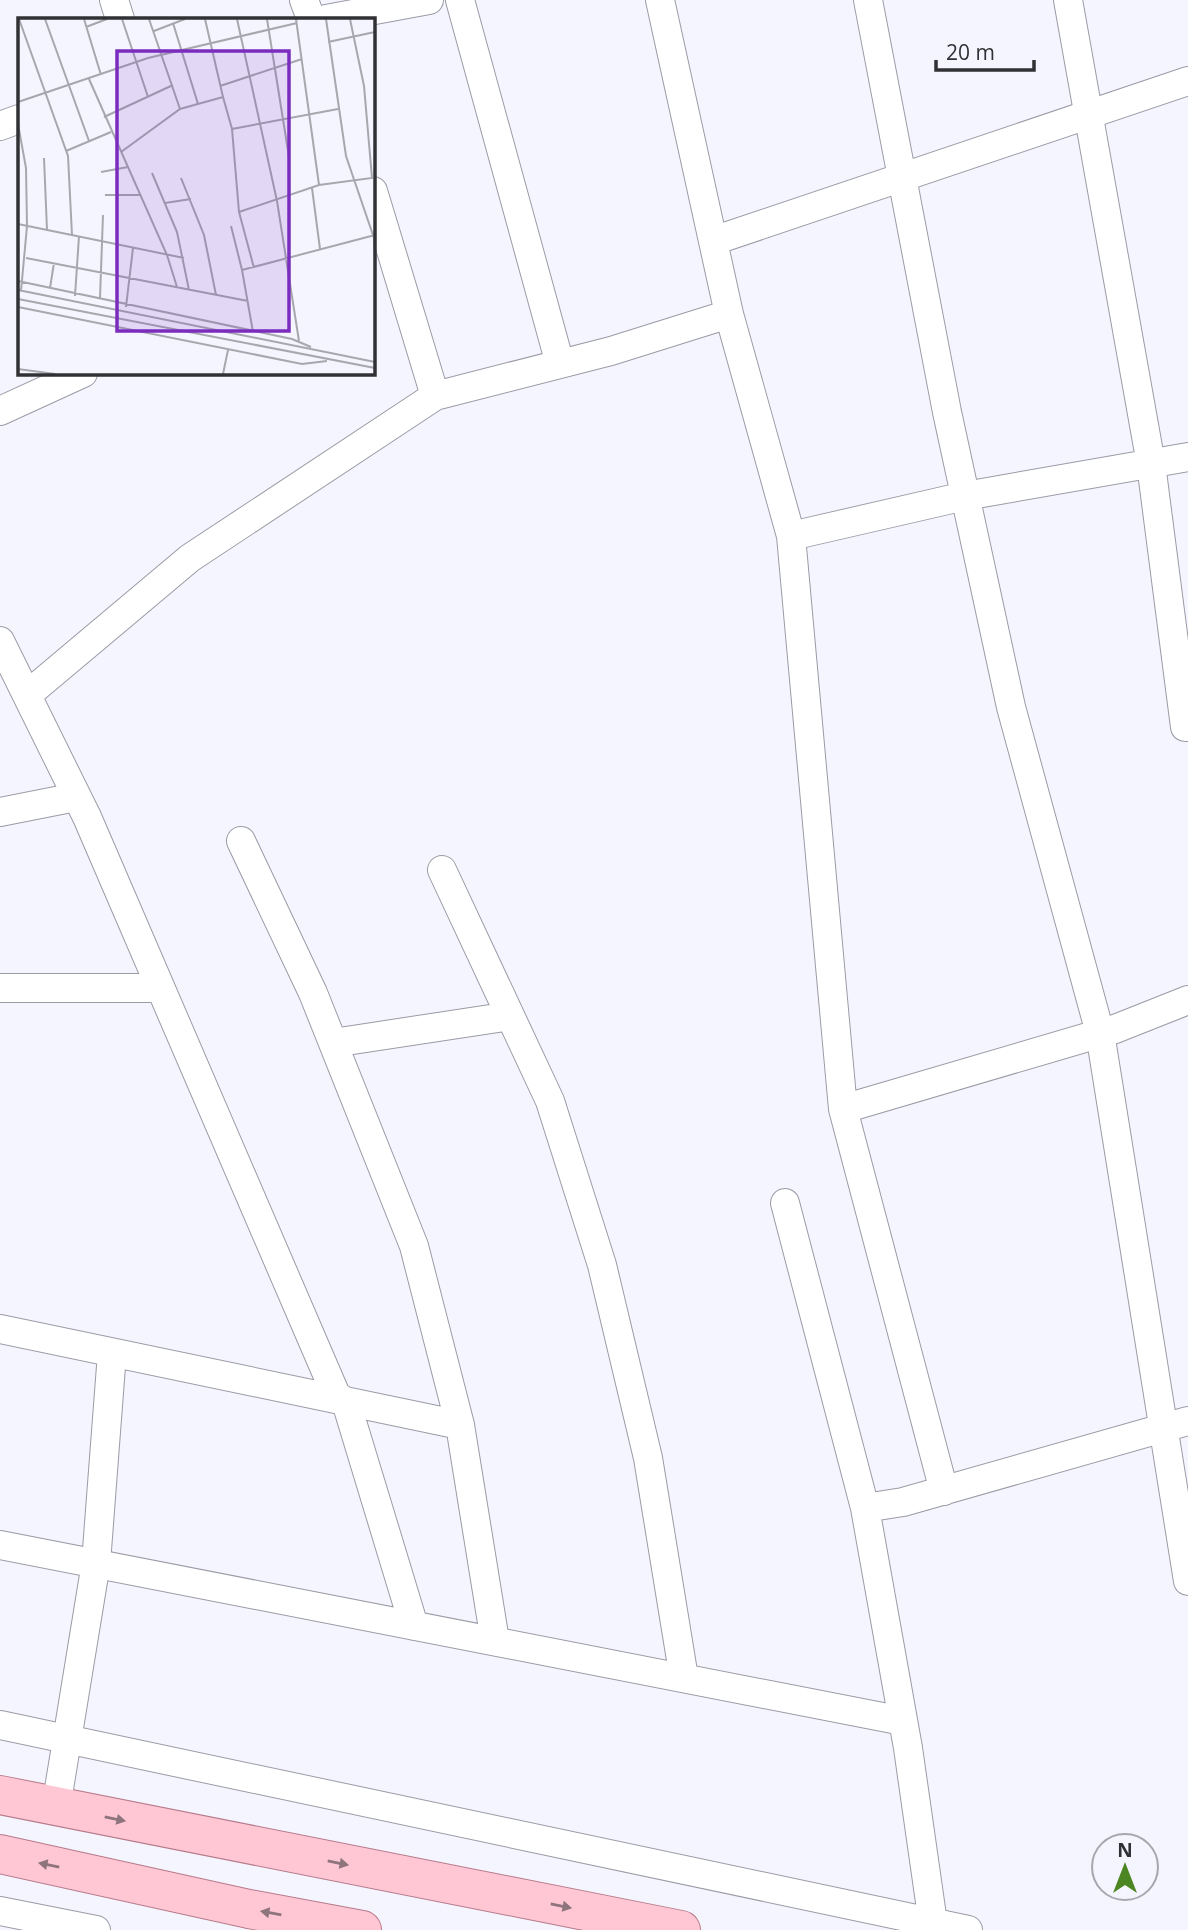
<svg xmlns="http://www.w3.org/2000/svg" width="1188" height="1930" viewBox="0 0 1188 1930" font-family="'Open Sans',sans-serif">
<rect width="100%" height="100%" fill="#f5f5ff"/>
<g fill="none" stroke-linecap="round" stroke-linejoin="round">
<!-- minor casing -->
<g stroke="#9b9ba6" stroke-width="30">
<path id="minor" d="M114 0 120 19
M304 0 311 19
M460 0 560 364
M660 0 729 314
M868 0 947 412 1011 707 1100 1033 1188 1581
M1068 0 1151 464 1185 727
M326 19 429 0
M0 126 19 119
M373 191 435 396
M713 241 1188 81
M0 411 83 373
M791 536 965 496 1188 457
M0 641 87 817 336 1395 346 1402 414 1626
M27 695 190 558 435 396 611 351 729 314 791 536 843 1109
M0 812 76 797
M241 841 313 993 414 1246 460 1425 495 1641
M442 870 550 1101 602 1265 648 1458 684 1678
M0 988H159
M333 1043 510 1016
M785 1203 865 1508
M0 1329 460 1425
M944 1491 843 1109 1115 1029 1188 1000
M0 1545 903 1721
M0 1725 968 1930
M56 1807 96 1563 112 1353
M0 1911 96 1930
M934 1930 908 1748 865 1508 903 1502 1188 1421"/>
</g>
<!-- primary casing -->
<g stroke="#b77a8a" stroke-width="40">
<path id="primary" d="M0 1795 681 1930
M0 1854 249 1909 362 1930"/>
</g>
<!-- minor -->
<use href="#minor" stroke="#fff" stroke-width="28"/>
<!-- primary -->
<use href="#primary" stroke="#ffc7d4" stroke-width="38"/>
</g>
<!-- one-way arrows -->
<defs><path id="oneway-solid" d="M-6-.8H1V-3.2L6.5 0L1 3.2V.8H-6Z" transform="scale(1.75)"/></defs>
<g fill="#8e747d">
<use href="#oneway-solid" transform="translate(115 1819) rotate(12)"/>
<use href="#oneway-solid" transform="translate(338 1863) rotate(11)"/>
<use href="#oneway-solid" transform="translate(49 1865) rotate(-168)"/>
<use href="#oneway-solid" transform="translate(561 1906) rotate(11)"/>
<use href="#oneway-solid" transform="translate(271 1913) rotate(-170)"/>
</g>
<!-- overview -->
<g transform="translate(18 18)">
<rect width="357" height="357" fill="#f5f5ff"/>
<path fill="none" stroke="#a7a7ae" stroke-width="2" d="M1 1 50 138 54 217M27 1 71 123M66 1 83 57M104 1 130 79M131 1 162 91M187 1 205 79M219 1 259 183 281 323M249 1 271 139M278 1 301 167M308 1 328 138 356 220 357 238M155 5 180 86M68 9 89 1M136 13 167 1M310 24 357 14M71 61 149 237 159 269M202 68 284 41M0 84 130 40 279 5M86 99 155 67M0 106 8 150 9 208 3 273M214 111 320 91M48 133 93 114M103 134 162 91 205 79 214 111 221 194M26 140 29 212M83 154 110 149M134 155 159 214 171 272M163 160 186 217 198 277M294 170 302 231M87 177H122M147 185 173 181M0 206 166 240M213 208 224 252M8 240 230 283M236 250 221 194 301 167 354 160 346 68 332 1M0 263 274 321 293 329M32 270 36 245M0 272 357 344M57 278 61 218M82 280 85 197M0 281 357 350M0 289 284 346 309 343M108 289 115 230M235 314 224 252 357 217M0 351 37 356M205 356 210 332"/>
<path fill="#7b2cbf" fill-opacity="0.15" stroke="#7b2cbf" stroke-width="3.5" d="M99 33H271V313H99Z"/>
<rect width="357" height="357" fill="none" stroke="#313135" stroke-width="3.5"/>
</g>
<!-- north arrow -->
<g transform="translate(1125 1867)"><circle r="33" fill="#f5f5ff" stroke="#a7a7ae" stroke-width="2"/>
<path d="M0-5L12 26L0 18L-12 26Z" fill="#4c8622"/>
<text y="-10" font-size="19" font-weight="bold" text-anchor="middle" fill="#313135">N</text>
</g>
<!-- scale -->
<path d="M936 60v10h98v-10" fill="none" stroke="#313135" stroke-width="3.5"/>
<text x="946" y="60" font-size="21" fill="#313135" stroke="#f5f5ff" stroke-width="5" paint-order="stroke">20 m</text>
</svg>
